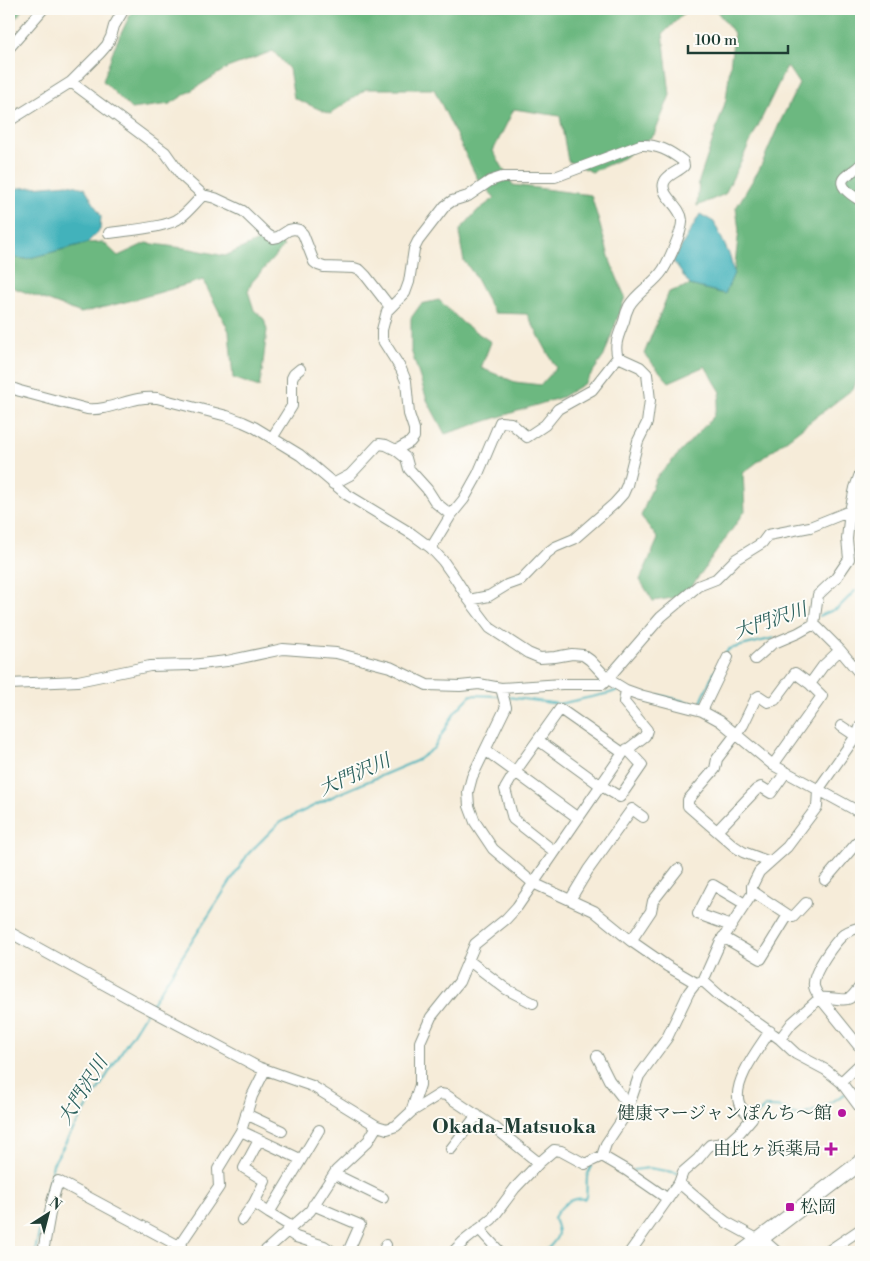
<svg xmlns="http://www.w3.org/2000/svg" width="870" height="1261" viewBox="0 0 870 1261" font-family="'Libre Bodoni','Noto Serif JP',serif">
<rect width="100%" height="100%" fill="#fdfcf7"/>
<filter id="ink" filterUnits="userSpaceOnUse"><feTurbulence type="fractalNoise" baseFrequency=".02" numOctaves="2"/><feDisplacementMap in="SourceGraphic" scale="10" xChannelSelector="R" yChannelSelector="G"/><feConvolveMatrix kernelMatrix="1 2 1 2 8 2 1 2 1" color-interpolation-filters="sRGB"/></filter>
<filter id="wash" filterUnits="userSpaceOnUse"><feTurbulence type="fractalNoise" baseFrequency=".0096" numOctaves="4" result="noise"/><feDisplacementMap in="SourceGraphic" scale="20" xChannelSelector="R" yChannelSelector="G"/><feGaussianBlur stdDeviation="1.12" result="paint"/><feColorMatrix in="noise" values="0 0 0 0 0 0 0 0 0 0 0 0 0 0 0 0 0 1.4 0 .05"/><feComposite in="paint" operator="in"/></filter>
<g filter="url(#wash)">
<rect width="100%" height="100%" fill="#f6ecd9"/>
<!-- forest -->
<path fill="#6cb880" stroke="#467a5a" d="M9 9H24L9 25Z
M133 9H688L663 34 670 95 654 135 623 158 592 172 568 161 560 116 514 109 493 151 513 185 591 195 611 263 625 297 604 356 585 383 562 397 445 434 427 400 411 350V318L421 304 439 300 464 324 491 342 481 368 515 382 541 385 556 368 527 314 494 313 473 273 464 261 461 246 460 230 477 211 495 198 477 178 434 89H366L330 114 294 98 289 69 273 51 227 68 170 104 131 109 103 81 114 48Z
M715 9H861V365L854 388 743 473 745 511 685 596 653 601 640 580 658 539 641 516 656 478 714 416 721 392 705 366 669 382 644 354 669 292 690 285 725 294 734 273 739 230 736 208 760 168 780 122 799 84 787 66 725 194 697 206 699 181 726 100 734 33Z
M258 241 279 242 284 246 252 282 248 291 254 310 264 319 267 330 262 372 259 387 233 378 229 331 203 280 133 300 81 313 9 286V257L26 259 87 243 103 242 118 256 146 243 191 249 225 256Z"/>
<!-- water -->
<path fill="#42b2bb" stroke="#307878" d="M68 184 85 188 101 216 100 230 87 243 26 259 9 257V189Z
M700 214 714 222 730 256 734 273 725 294 690 285 673 261Z"/>
<g fill="none" stroke-linecap="round" stroke-linejoin="round">
<!-- stream -->
<path stroke="#42b2bb" stroke-width="2" d="M819 616 838 608 855 591
M724 655 729 649 774 638
M659 695 700 705 711 678 717 668
M508 697 559 704 610 693 618 690
M151 1005 248 854 279 823 338 794 416 761 434 748 455 712 471 695 500 696
M852 1091 861 1087
M756 1116 765 1107C771 1107 778 1106 784 1109 788 1111 791 1114 795 1115 806 1118 834 1100 845 1094
M634 1170 649 1168 678 1173
M35 1252 46 1198 45 1195 47 1191 53 1164 71 1133 147 1011
M545 1252C557 1238 562 1237 554 1219 556 1211 567 1200 576 1199 579 1198 582 1199 584 1199L586 1197C588 1185 584 1176 592 1165"/>
</g>
</g>
<g filter="url(#ink)">
<g fill="none" stroke-linecap="round" stroke-linejoin="round">
<!-- minor casing -->
<g stroke="#8a9486" stroke-width="12">
<path id="minor" d="M9 48 43 9
M71 82 165 152 182 176 203 195 215 198 243 211 268 235 273 238 278 237 289 230 294 229 299 230 303 234 314 262 318 265 324 267 354 268 360 270 366 276 390 307
M9 121 71 82 100 53 107 45 111 37 114 26 124 9
M861 164C856 170 850 172 845 177 835 186 855 197 861 201
M109 233C127 230 168 228 181 217 189 211 196 202 203 195
M9 387 20 391 87 409C113 411 131 395 157 398L227 416 243 422 254 427 300 455 346 494 412 534 431 548 443 561 455 578 469 600 490 628 528 653 540 658 555 657 572 654 583 655 590 660 608 679 626 690 640 695 702 711 720 721 773 765 861 813
M272 438 292 406V378L294 374 300 369
M396 450 406 458 409 469 427 489 436 503 451 515
M333 484 350 475 379 444 386 445 396 450 410 442 414 437V429L409 414 406 381 401 369 382 339V330L387 311 405 293 409 282 414 249 418 241 445 206 452 201 468 196 490 181 502 177H555L640 145C657 144 670 151 683 161L684 166C678 172 666 175 664 183 660 196 681 206 682 220 683 230 669 260 663 270 654 284 637 292 629 306 627 310 625 316 624 321 620 332 613 345 618 357L640 367 647 374 650 400 647 423 638 441 627 485 623 494 614 504 574 539 555 547 547 553 521 580 507 585 489 596 469 600
M431 548 451 515 464 499 478 474 500 422 511 423 527 437 545 425 558 409 592 390 618 357
M814 624 818 595 836 578 849 559 847 539 850 511 855 488 861 471
M814 624 840 650 861 675
M755 659 772 644 798 633 814 624
M9 684 78 681 150 666 191 665 227 661 283 649 336 653 390 667 427 685 460 686 479 684 501 688 562 684H603L661 617 698 586 716 579 736 559 762 543 768 535 810 527 850 511
M501 688 506 707 472 777 468 792 469 806 475 822 493 849 533 883 594 911 631 941 667 966 696 983 703 981 720 943 752 894V886L759 872 787 847 817 807 818 790 858 733 861 725
M702 711 728 657
M841 726 856 736
M538 740 600 785 620 797 642 765 627 749
M485 750 578 818
M773 765 822 696 810 684 823 666 840 650
M717 831 756 790 761 787 771 793 786 772
M555 852 513 819 505 789 515 772 560 709 623 753
M770 862 743 852 734 846 688 806V800L715 769 717 759 743 725 756 698 759 696 768 702 775 700 795 673 810 684
M825 880 861 838
M570 900 588 870 632 809 643 817
M788 915 793 917 806 903
M731 926 698 914 713 885 745 904
M9 932 136 1002 258 1067 312 1086 377 1126 387 1129 396 1126 411 1112 440 1094 446 1095 494 1127 539 1163
M723 937 761 959 788 915 752 891
M631 941 651 911 653 901 678 869
M468 960 506 989 533 1003
M703 981 721 997 780 1039 796 1054 826 1070 841 1082 861 1109
M820 998 858 1045
M820 998C828 996 844 1002 850 998 854 995 858 989 861 985
M780 1039 792 1023 820 998C817 993 813 988 814 983 814 971 834 943 843 935 848 930 855 929 861 927
M597 1056 609 1080 629 1106
M841 1082 861 1063
M411 1112 420 1085V1042L431 1017 459 982 475 944 506 919 517 907 623 753 645 736 647 730 624 702 626 690
M246 1114 282 1131
M241 1131 300 1159
M259 1140 244 1168 265 1181 254 1203 269 1213
M451 1149 477 1115
M602 1156 626 1170 668 1199
M334 1174 383 1198
M679 1183 713 1212 726 1222 759 1240
M313 1205 360 1225 348 1252
M242 1220 254 1203
M292 1227 269 1213 319 1130
M479 1229 500 1252
M287 1231 296 1237 324 1246 333 1252
M761 1238 777 1252
M43 1252 52 1202 58 1181 179 1246 219 1187 218 1169 241 1131 252 1096 265 1070
M264 1252 310 1211 336 1171 368 1141 377 1126
M383 1252 386 1245
M453 1252 463 1242 492 1219 515 1188 539 1163 554 1150 561 1151 585 1164 602 1156 606 1144 626 1114 639 1076 667 1038 689 992 696 983
M630 1252 679 1183 683 1172 698 1159 707 1148 710 1145 729 1142 740 1132 752 1118C747 1113 741 1109 739 1103 732 1082 759 1048 770 1031
M827 1252 861 1229"/>
</g>
<!-- highway casing -->
<g stroke="#8a9486" stroke-width="17">
<path id="highway" d="M743 1252 861 1162"/>
</g>
<!-- minor -->
<use href="#minor" stroke="#fff" stroke-width="10"/>
<!-- highway -->
<use href="#highway" stroke="#fff" stroke-width="15"/>
</g>
</g>
<!-- markers -->
<g fill="#b5179e" stroke="#fdfcf7" stroke-width="2">
<circle cx="842" cy="1113" r="5"/>
<path d="M828.5 1141.5h5v5h5v5h-5v5h-5v-5h-5v-5h5z"/>
<rect x="785" y="1202" width="10" height="10" rx="2.5"/>
</g>
<g text-anchor="middle" stroke-width="4" stroke-linejoin="round" paint-order="stroke">
<!-- poi labels -->
<g font-size="18" fill="#1f3d34" stroke="#fdfcf7" text-anchor="end">
<text x="832" y="1119">健康マージャンぽんち～館</text>
<text x="821" y="1155">由比ヶ浜薬局</text>
<text x="800" y="1213" text-anchor="start">松岡</text>
</g>
<!-- water labels -->
<g font-size="19" font-style="italic" fill="#2a605c" stroke="#fdfcf7">
<text transform="translate(770 620) rotate(-19)" y="7">大門沢川</text>
<text transform="translate(354 774) rotate(-24)" y="7">大門沢川</text>
<text transform="translate(82 1090) rotate(-58)" y="7">大門沢川</text>
</g>
<!-- quarter labels -->
<g font-size="20" font-weight="bold" fill="#1f3d34" stroke="#fdfcf7">
<text x="514" y="1133">Okada-Matsuoka</text>
</g>
</g>
<!-- margin -->
<rect width="870" height="1261" fill="none" stroke="#fdfcf7" stroke-width="30"/>
<!-- north arrow -->
<g transform="translate(48 1214) rotate(36)" stroke="#fdfcf7" stroke-width="4" paint-order="stroke">
<path d="M0-4L9 19L0 12L-9 19Z" fill="#1f3d34"/>
<text y="-8" font-size="14" font-weight="bold" text-anchor="middle" fill="#1f3d34">N</text>
</g>
<!-- scale -->
<path d="M688 45v8h100v-8" fill="none" stroke="#1f3d34" stroke-width="2.5"/>
<text x="695" y="45" font-size="15" fill="#1f3d34" stroke="#fdfcf7" stroke-width="4" paint-order="stroke">100 m</text>
</svg>
